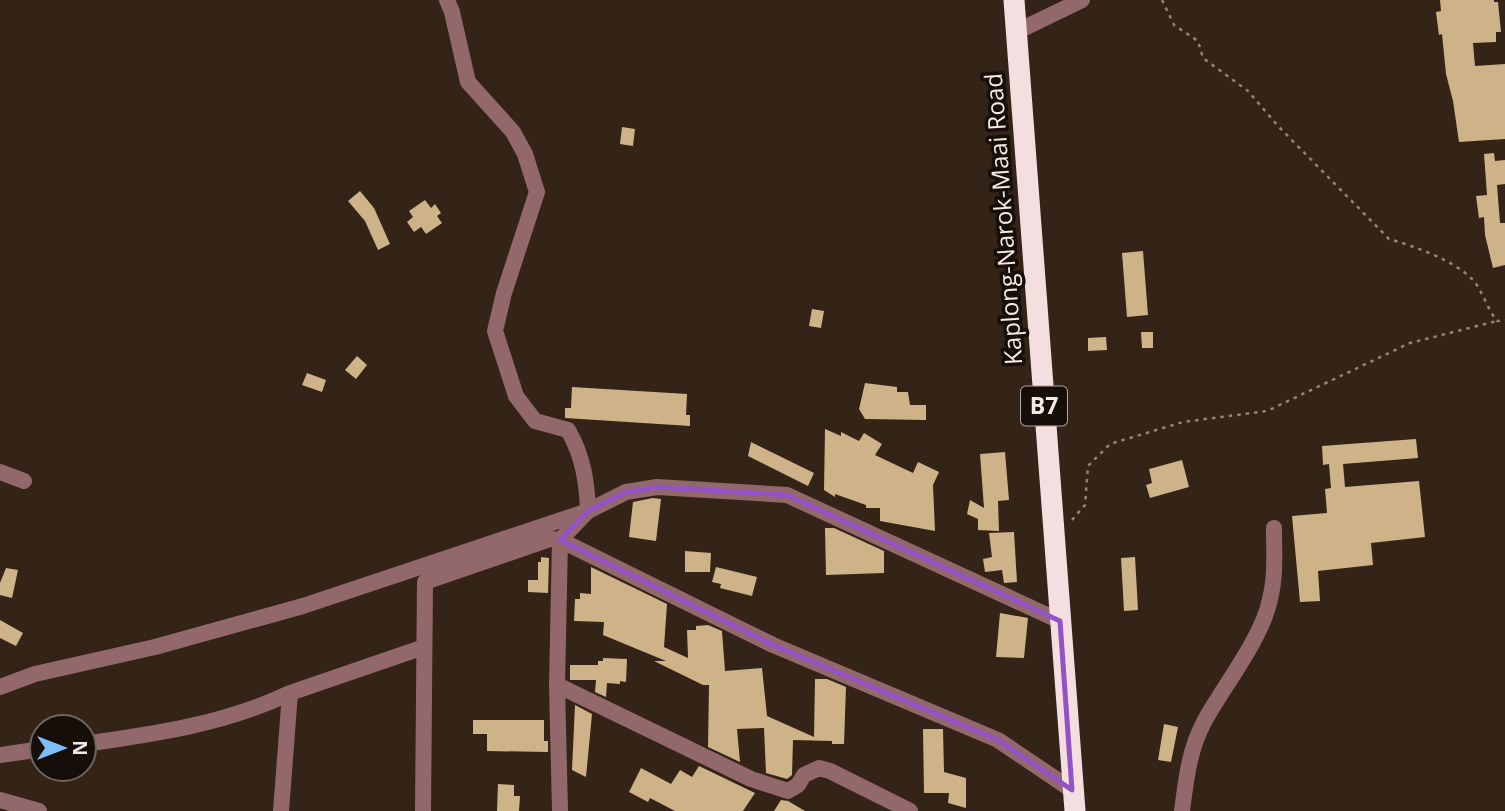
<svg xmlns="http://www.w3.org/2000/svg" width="1505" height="811" viewBox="0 0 1505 811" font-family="'Open Sans',sans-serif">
<rect width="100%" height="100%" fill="#342317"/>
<!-- building -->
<path fill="#ceb388" d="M1440 0H1494V2H1498L1501 32H1496V42L1473 43 1475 66 1505 64V139L1459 142 1453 101 1446 74 1442 34 1439 35 1436 12 1441 11Z
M622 127 635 129 633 146 620 144Z
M1494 153 1495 161 1505 160V184L1497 185 1500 223H1505V265L1493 268 1485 235 1484 217 1479 218 1476 196 1487 195 1484 154Z
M360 191 374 208 390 244 378 250 365 221 348 201Z
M425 200 431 208 435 204 441 213 437 216 442 223 426 234 421 227 414 232 407 222 413 217 409 211Z
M1143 251 1148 315 1127 317 1122 253Z
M812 309 824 311 821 328 809 326Z
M1141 332H1153V348H1142Z
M1106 337 1107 350 1088 351V338Z
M357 356 367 365 356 379 345 370Z
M307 373 326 380 322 392 302 385Z
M865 383 897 387V392H908L910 405H926V420L865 419 859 409Z
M572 387 687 394 686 415H690V426L565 418V408H571Z
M825 429 841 436V432L859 441 864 433 882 444 875 455 913 473 918 462 939 472 933 485 935 531 880 521V508H866V505L835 494V497L824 490Z
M1416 439 1418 458 1343 464 1345 487 1419 481 1425 537 1371 543 1373 565 1318 571 1320 601 1300 602 1292 516 1327 513 1325 489 1331 488 1329 464 1323 465 1322 446Z
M751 442 814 473 808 486 748 456Z
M1005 452 1009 500 998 501 999 531 978 530V519L967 514 970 500 984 508 980 454Z
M1182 460 1189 487 1150 498 1146 485 1152 483 1149 469Z
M653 498 661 499 656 541 629 537 633 502Z
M825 528H834L884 551V573L826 575Z
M1014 532 1017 582 1004 583 1002 570 985 572 983 559 992 557 989 533Z
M685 551 711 553 710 572H685Z
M541 557 549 558 548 593 528 592V580H538V562H541Z
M1135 557 1138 610 1124 611 1121 558Z
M591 567 667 604 664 647 688 658 687 630H696V626L708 625 722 631 725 671 762 668 767 716 814 737 815 679H827L846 687 844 744H832V741L793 740 792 775 787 779 766 773 764 728 737 729 740 762 708 747 709 685H703L654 661H666L603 635 604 622 574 621 575 599H580V593L591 594Z
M716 567 757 577 752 596 720 588 721 584 712 582Z
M6 568 18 570 12 598 0 595V583Z
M1000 613 1028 618 1024 658 996 657Z
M0 620 23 633 16 646 0 638Z
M603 658 627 659 626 682 620 681V684L607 683 606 697 595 692 596 680H570V665H598V661H603Z
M575 705 592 714 586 777 572 770Z
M473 720H544V741H548V752L487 751V734H473Z
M1164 724 1178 727 1171 762 1158 760Z
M923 729H943L944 772 966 778V808L948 803 949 793H924Z
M699 766 755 793 743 811H675L650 798 648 802 629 792 641 768 671 784 680 770 692 777Z
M498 784 514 785V796H520L519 811H497Z
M781 800 788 801 805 811H774Z"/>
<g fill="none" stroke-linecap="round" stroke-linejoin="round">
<!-- path -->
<path stroke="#92847a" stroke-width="2.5" stroke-dasharray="3.5 5" stroke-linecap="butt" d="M1162 0 1174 25 1198 41 1203 58 1248 91 1278 126 1389 239C1414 246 1453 260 1472 279 1482 289 1487 309 1497 321L1505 320
M1072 520 1085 505 1088 466 1110 444 1183 422 1267 411 1410 343 1497 321"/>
<!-- minor -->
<path stroke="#93686b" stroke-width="16" d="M1016 32 1082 0
M0 472 24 481
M557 685 751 779 788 791 798 785 804 775 819 768 830 771 910 811
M0 687 35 674 155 647 303 606 588 511C587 482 583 456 568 430L535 421 516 396 495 331 504 293 537 192 525 154 513 132 468 82 452 12 447 0
M84 744C155 734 225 724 290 693
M0 755 42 749
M0 800 39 811
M281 811 290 693 424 647
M423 811 425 582 550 539 560 540 773 645 998 740 1072 790
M560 811 557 685 560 540 588 511 626 492 657 487 787 495 1060 621
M1182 811C1186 780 1189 750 1204 722 1224 685 1262 639 1270 599 1276 575 1274 552 1274 528"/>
<!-- highway -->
<path stroke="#f4dedf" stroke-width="21" d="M1014 0 1075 811"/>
</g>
<!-- marked area -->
<path fill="none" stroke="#9352c6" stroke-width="5" stroke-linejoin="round" d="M657 487 787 495 1060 621 1072 790 998 740 773 645 560 540 588 511 626 492Z"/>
<g text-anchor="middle" stroke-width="7" stroke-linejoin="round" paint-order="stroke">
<!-- shield labels -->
<rect fill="#160e09" stroke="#b2a7a0" stroke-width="2" x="1021" y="386.5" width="46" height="39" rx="5"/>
<g font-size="23" font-weight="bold" fill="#f5e9e1">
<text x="1044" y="414">B7</text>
</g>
<!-- street labels -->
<g font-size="24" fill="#f5e9e1" stroke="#160e09">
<text transform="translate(1004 219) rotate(-94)" y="8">Kaplong-Narok-Maai Road</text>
</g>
</g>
<!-- north arrow -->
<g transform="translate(63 748) rotate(90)"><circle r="33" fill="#160e09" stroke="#6f665f" stroke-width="2"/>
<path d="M0-5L12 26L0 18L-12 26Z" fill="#7dbef9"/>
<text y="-10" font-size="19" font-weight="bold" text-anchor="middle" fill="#f5e9e1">N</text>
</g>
</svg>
